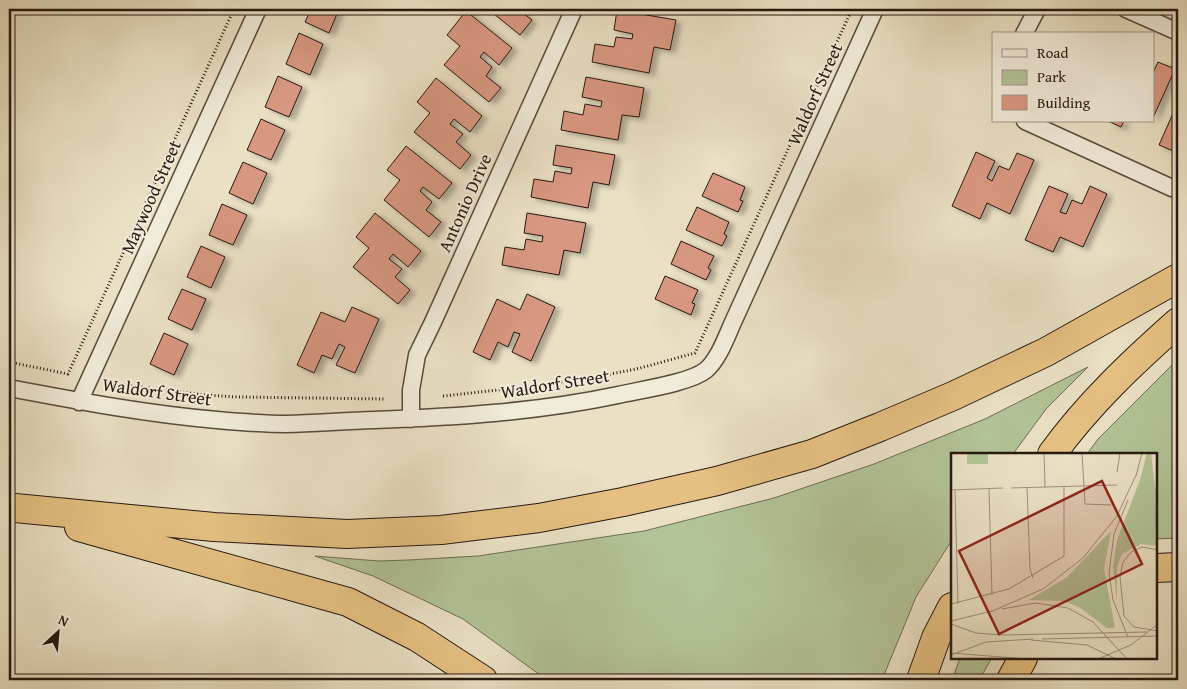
<svg xmlns="http://www.w3.org/2000/svg" width="1187" height="689" viewBox="0 0 1187 689" font-family="'Gentium Book Plus',serif">
<defs>
<filter id="shadow"><feDropShadow dx="5.5" dy="3" stdDeviation="2.5" flood-color="#0004"/></filter>
</defs>
<rect width="100%" height="100%" fill="#eae0c4"/>
<filter id="stains"><feTurbulence type="fractalNoise" baseFrequency=".004" numOctaves="4"/><feColorMatrix values="0 0 0 0 .2 0 0 0 0 .09 0 0 0 0 .02 0 0 0 .5 -.17"/></filter>
<radialGradient id="worn" r=".72"><stop offset=".6" stop-color="#630" stop-opacity="0"/><stop offset="1" stop-color="#630" stop-opacity=".3"/></radialGradient>
<!-- green -->
<path fill="#b2c397" stroke="#6c6e53" d="M1178 359V538L1156 539V454H1087L1098 439Z
M1088 367 1046 409 1013 454H952V540L916 597 882 680H547L463 619 373 576 315 556 379 561 408 560 478 556 644 531 774 498 874 464 985 419Z
M960 658H992L979 680H952Z"/>
<!-- building -->
<path fill="#d89780" stroke="#27190f" filter="url(#shadow)" d="M311 9H339L329 33 305 22Z
M488 9H518L532 20 520 35Z
M617 10 676 20 670 50 654 47 649 73 592 62 595 44 614 47 616 37 632 39 633 34 614 30Z
M466 11 512 48 499 65 484 52 480 57 492 67 486 76 501 88 489 102 444 65 460 46 447 35Z
M299 33 323 44 310 75 286 64Z
M1158 62 1175 69 1153 118V73Z
M278 76 302 87 289 117 265 107Z
M586 77 644 88 639 117 622 115 618 140 561 130 564 111 583 115 585 104 601 107 602 101 582 97Z
M436 78 482 116 470 132 454 119 450 124 463 134 456 142 471 155 460 169 414 132 430 113 417 102Z
M1178 102V153L1159 145Z
M261 119 285 130 271 160 247 150Z
M1108 121H1124L1121 127Z
M556 145 615 155 609 185 593 182 588 208 531 197 534 179 553 182 555 171 571 174 572 168 553 165Z
M406 146 452 183 439 199 423 187 420 191 432 202 426 210 441 222 429 237 384 200 400 180 387 170Z
M976 152 995 161 987 178 992 181 999 166 1009 170 1017 153 1034 160 1010 214 987 203 980 219 952 206Z
M243 162 267 173 253 204 229 193Z
M713 173 745 187 740 200 743 201 738 212 702 196Z
M1049 186 1068 194 1060 212 1066 214 1072 200 1082 204 1090 186 1107 194 1083 247 1060 237 1053 252 1025 240Z
M222 204 247 215 233 245 209 235Z
M697 207 729 222 724 234 727 236 722 246 686 230Z
M375 213 421 251 408 267 393 254 389 259 402 269 395 277 410 290 398 304 353 267 369 248 356 237Z
M527 213 586 223 580 253 564 250 559 275 502 265 505 247 524 250 526 239 542 242 543 236 524 233Z
M681 241 714 256 708 268 711 270 706 280 671 264Z
M201 246 225 257 211 288 187 277Z
M665 276 698 290 692 303 695 304 691 315 655 299Z
M182 289 206 299 192 330 168 319Z
M527 294 555 307 531 361 512 352 520 334 514 332 508 347 498 342 490 360 473 352 497 299 520 310Z
M352 307 379 319 355 373 336 365 345 347 339 344 332 359 322 355 314 373 297 365 321 312 345 322Z
M164 333 188 344 174 375 150 364Z"/>
<g fill="none" stroke-linecap="round" stroke-linejoin="round">
<!-- street casing -->
<g stroke="#584b3c" stroke-width="19">
<path id="street" d="M1126 9 1178 32
M1024 34 1037 9
M1025 121 1172 188
M9 388C78 401 147 414 217 420 240 422 263 424 286 424 316 423 345 421 374 420 456 417 538 412 618 395 640 390 690 383 706 370 719 359 727 335 734 320L875 9
M79 402 258 9
M411 419V390L417 355 433 322 574 9"/>
</g>
<!-- highway casing -->
<g stroke="#27190f" stroke-width="30">
<path id="highway" d="M1052 454C1088 404 1133 362 1178 322
M15 508 214 527 347 534 441 530 539 518 623 502 717 481 812 454 880 427 953 396 1046 352 1178 278
M79 527 348 602 417 637 483 680
M1156 568 1178 567
M921 680 936 638 952 607
M1011 680 1023 658"/>
</g>
<!-- path -->
<path stroke="#27190f" stroke-width="3" stroke-dasharray="1 2.5" stroke-linecap="butt" d="M9 362 68 374 234 9
M110 381 109 383 205 395 238 397 385 399
M443 396C508 389 573 382 636 369 656 364 676 358 695 353L852 9"/>
<!-- street -->
<use href="#street" stroke="#f1ebd9" stroke-width="16"/>
<!-- highway -->
<use href="#highway" stroke="#e5c082" stroke-width="28"/>
</g>
<g text-anchor="middle" stroke-width="4" stroke-linejoin="round" paint-order="stroke">
<!-- street labels -->
<g font-size="18" fill="#27190f" stroke="#f1ebd9">
<text transform="translate(815 94) rotate(-66)" y="6">Waldorf Street</text>
<text transform="translate(151 197) rotate(-66)" y="6">Maywood Street</text>
<text transform="translate(465 203) rotate(-66)" y="6">Antonio Drive</text>
<text transform="translate(555 384) rotate(-9)" y="6">Waldorf Street</text>
<text transform="translate(157 392) rotate(8)" y="6">Waldorf Street</text>
</g>
</g>
<!-- overview -->
<g transform="translate(951 453)">
<rect width="206" height="206" fill="#eae0c4"/>
<path d="M16 0H37V11H16ZM196 0H200L206 49V93L190 91 171 101 166 114V148L162 113 166 87 189 27ZM160 78 153 116 164 175H156L128 154 113 148 78 147 116 124Z" fill="#b2c397"/>
<path fill="none" stroke="#9c907c" stroke-width="1" d="M93 0 94 34M131 0 134 51 160 52M166 19 169 0M185 23 191 0M60 35 166 32M76 35 79 116 82 125M38 36 41 142M0 37 52 35M4 37 7 151M207 97 191 94 180 99 172 109 169 124 173 163 183 174 207 178M0 151 58 136 113 103V34M51 156 85 150 117 155 142 169 176 206M39 159 92 136 132 105 166 63 185 22M0 168 41 158M0 171 25 180 51 182 196 179M177 184 162 147 158 120 163 81 177 47M91 186 207 183M80 187 136 192 165 206M0 200 76 206M0 202 35 189 82 186M147 206 180 192 207 171"/>
<path fill="#8f2418" fill-opacity="0.15" stroke="#8f2418" stroke-width="2.5" d="M151 28 191 111 48 181 8 98Z"/>
<rect width="206" height="206" fill="none" stroke="#27190f" stroke-width="2.5"/>
</g>
<!-- margin -->
<rect width="1187" height="689" fill="none" stroke="#eae0c4" stroke-width="30"/>
<rect x="10" y="10" width="1167" height="669" fill="none" stroke="#27190f" stroke-width="2.5"/>
<rect x="15" y="15" width="1157" height="659" fill="none" stroke="#27190f"/>
<!-- legend -->
<rect x="992" y="32" width="162" height="90" fill="#f1ebd9" stroke="#a09788"/>
<rect x="1002" y="49" width="25" height="8" fill="#f1ebd9" stroke="#a09788"/>
<text x="1037" y="58" font-size="15" fill="#27190f">Road</text>
<rect x="1002" y="70" width="25" height="15" fill="#b2c397" stroke="#a09788"/>
<text x="1037" y="82" font-size="15" fill="#27190f">Park</text>
<rect x="1002" y="95" width="25" height="15" fill="#d89780" stroke="#a09788"/>
<text x="1037" y="108" font-size="15" fill="#27190f">Building</text>
<!-- north arrow -->
<g transform="translate(58 632) rotate(26)" stroke="#f1ebd9" stroke-width="4" paint-order="stroke">
<path d="M0-4L9 19L0 12L-9 19Z" fill="#27190f"/>
<text y="-8" font-size="14" font-weight="bold" text-anchor="middle" fill="#27190f">N</text>
</g>
<rect width="100%" height="100%" filter="url(#stains)"/>
<rect width="100%" height="100%" fill="url(#worn)"/>
</svg>
